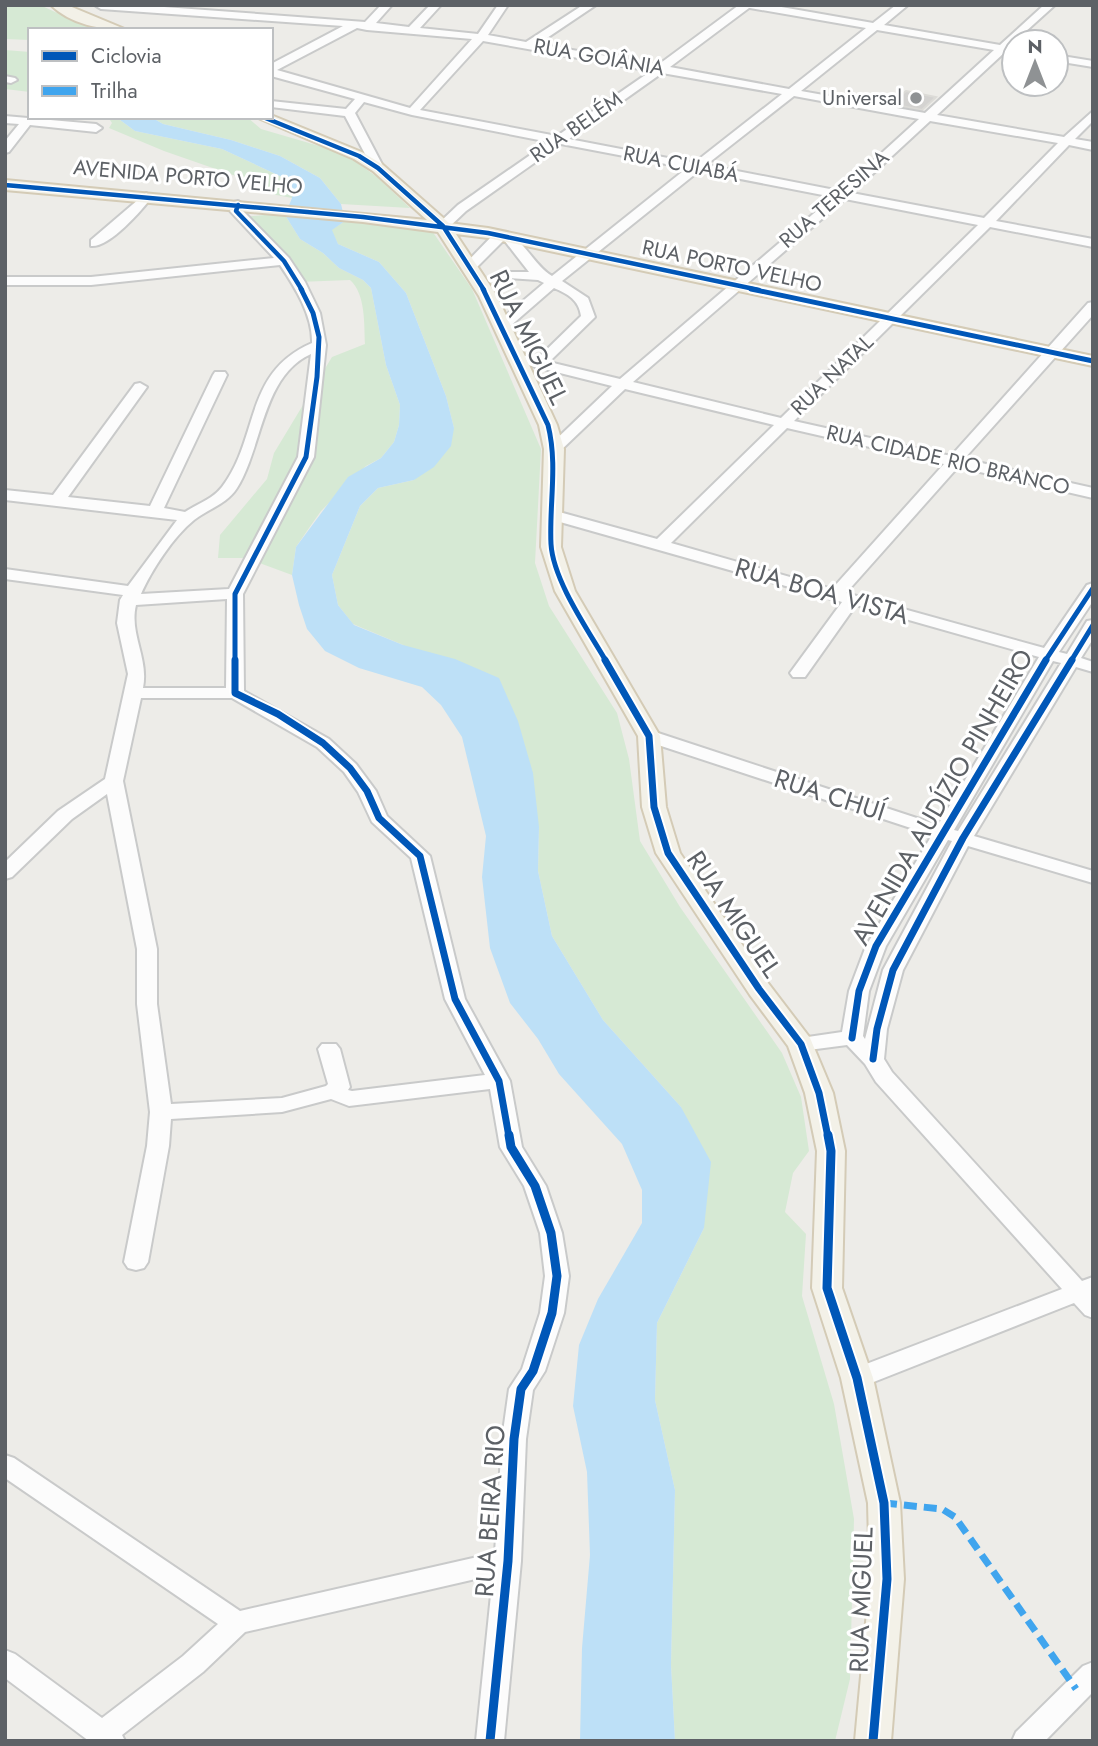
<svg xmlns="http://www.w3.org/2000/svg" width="1098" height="1746" viewBox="0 0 1098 1746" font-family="Jost,sans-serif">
<rect width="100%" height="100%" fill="#edece8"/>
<!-- green -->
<path fill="#d6e9d4" d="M5 5H40L68 18 105 30H30V40L5 39Z
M5 50 30 52V92L5 89Z
M108 117H116L135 131 222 149 282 177 292 188V198L261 192 265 186 164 151 109 128 112 123Z
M151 117H247L261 129 333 150 356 162 377 177 410 208 341 204 320 178 280 156 231 140 163 124Z
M275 214 285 215 300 239 323 253 339 268 363 280 371 288 386 365 400 405 399 425 394 442 381 458 366 466 321 511 309 528 296 547 292 575 246 558H218L220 535 267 479 274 453 332 357 365 344C364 325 366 294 350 280L298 282 242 217Z
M345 221 430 228 472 289 541 449 535 563 549 606 617 713 629 759 640 841 680 907 782 1053 801 1097 809 1151 793 1173 785 1212 806 1234 802 1296 834 1404 854 1519 850 1679 835 1741H675L671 1665 675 1490 655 1400 657 1323 704 1228 681 1107 603 1020 552 936 538 871 539 827 403 645 353 624 338 605 332 575 360 506 378 488 414 480 454 428 446 396 406 293 379 262 338 244 331 230Z"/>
<!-- water -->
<path fill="#bde0f7" d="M116 117H151L163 124 231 140 280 156 320 178 341 204 345 221 332 230 338 244 379 262 406 293 446 396 454 428 451 446 434 467 414 480 378 488 360 506 332 575 338 605 354 625 403 645 455 659 499 678 518 721 533 773 539 827 538 871 552 936 603 1020 681 1107 711 1162 704 1228 657 1323 655 1400 675 1490 671 1665 675 1741H580L582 1648 590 1555 587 1472 573 1406 579 1345 598 1299 642 1223V1190L622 1144 559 1074 538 1039 510 1003 490 948 482 877 486 836 462 737 441 705 422 687 359 668 325 651 307 629 299 605 292 575 296 547 348 477 381 458 394 442 399 425 400 405 386 365 371 288 363 280 339 268 323 253 300 239 285 215 292 198V188L282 177 222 149 135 131Z"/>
<!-- building -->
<path fill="#d4d3d1" stroke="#dcdbd7" stroke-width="2" d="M906 91 936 97 922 110 891 104Z"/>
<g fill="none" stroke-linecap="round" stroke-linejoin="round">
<!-- minor casing -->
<g stroke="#c9caca" stroke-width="4">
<path id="minor" d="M137 5 365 22 381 5H392L376 23 409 27 430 5H441L420 28 478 34 498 5H508L488 35 526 42 583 5H596L538 44 658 65 739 5H770L873 23 896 5H908L884 25 1000 45 1044 5H1055L1014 42 1011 47 1014 48V52H1005L937 115 1064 137 1093 111V121L1075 139 1093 142V150L1069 145 996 221 1093 239V247L990 227 794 421 951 456 1088 303 1093 302V315L964 459 1093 488V498L958 467 846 593 1044 648 1087 585 1093 583V601L1059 652 1067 654 1087 621 1093 620V639L1081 658 1093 662V672L1076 667 974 836 1093 871V883L968 846 903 970 887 1029 884 1059 892 1072 1082 1281 1093 1277V1318L1085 1315 1074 1303 866 1385 857 1387 848 1385 845 1378 848 1371 1062 1289 876 1082 865 1064 847 1045 801 1051 794 1049 791 1044 794 1039 842 1032 849 991 866 946 932 835 643 740 640 736 649 731 655 732 938 825 1039 657 856 605 805 677H793L790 673 842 602 546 518 544 515 546 512 552 510 657 539 774 425 625 389 559 452H549L547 449 549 446 612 386 512 361 510 358 517 354 537 359 581 316C579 300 568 294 554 288L508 328H498V322L544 283 538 280 508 278V272H529L504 240 475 269 470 270 463 266 496 232C520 229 532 265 552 276L687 168 561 144 466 211 447 229H439V223L458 205 549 142 412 115 364 102 355 113 384 168 374 171 345 116 271 107V101L346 109 355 99 271 76V64L343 26 101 9 96 6ZM749 8H750L866 28 789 89 670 67ZM357 28 367 30 472 39 410 108 277 70ZM877 30 994 50 925 113 801 91ZM483 41 651 71 557 136 420 110ZM662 73 782 94 694 163 569 139ZM794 96 919 119 840 191 706 165ZM930 121 1058 143 984 218 852 193ZM699 171 833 197 620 379 549 362 595 317 588 298 562 281ZM845 199 978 225 781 418 633 382ZM787 428 944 464 832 589 671 543ZM1053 661 1061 663 958 831 954 830ZM948 840 952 841 883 970 865 1039 863 1036 869 991 886 946Z
M1056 55 1093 61V67L1056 61Z
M5 76 15 78 17 80 11 83 5 82Z
M5 116 96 124 102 128 96 132 30 125 9 152 5 153V141L19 124 5 123Z
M146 193 152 197C141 211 109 248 91 246V240Z
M238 201 244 205 242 210 289 258 305 282 320 313 326 345 314 457 243 594 244 691 329 739 356 764 376 791 387 816 430 856 465 999 510 1081 522 1147 546 1186 562 1233 569 1276 564 1313 545 1371 533 1390 526 1439 521 1561 504 1741H476L493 1575 245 1632 203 1672 122 1735 125 1741H89L5 1678V1650L15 1654 102 1718 183 1656 218 1624 5 1478V1455L14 1458 240 1611 495 1553 502 1439 509 1389 522 1369 540 1313 545 1276 540 1233 524 1186 500 1147 490 1089 349 1106 331 1099 282 1112 171 1119 169 1146 148 1262 144 1268 136 1270 128 1268 124 1262 147 1146 150 1112 137 1004V949L107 794 72 819 12 877 5 879V862L58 811 105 779 128 674 117 623 120 600 123 595 5 579V569L128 586 177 520 5 500V490L53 495 135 384 140 383 147 387 68 497 150 506 213 375 215 372H225L227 375 164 508 185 512C197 504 213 499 222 487 260 437 243 373 312 343 313 316 295 287 280 265L91 285H5V277H91L274 258 230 211 234 202ZM311 354 298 457 229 589 141 594C151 571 173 537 194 520 208 509 227 504 237 488 263 446 262 376 311 354ZM227 599 226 688H143C149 658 129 634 136 605ZM141 698H232L317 747 344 772 358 792 372 822 411 858 445 999 485 1075 352 1091 348 1090 350 1087 340 1049 336 1044H322L318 1049 328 1084 326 1086 282 1098 171 1104 157 1004V949L123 781Z
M1093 1662V1692L1045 1741H1012L1016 1732 1083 1666Z"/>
</g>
<!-- major casing -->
<g stroke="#d4cbb6" stroke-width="4">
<path id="major" d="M51 5H67L127 30C101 30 70 24 51 5Z
M271 115 364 153 383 165 449 223 488 228 1093 356V366L488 238 456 234 497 296 557 425 564 449 561 547 575 591 660 736 666 807 680 853 768 983 810 1038 833 1093 845 1151 842 1288 873 1378 900 1503 904 1579 891 1741H855L870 1579 868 1503 841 1378 812 1288 817 1151 805 1093 788 1046 750 995 656 853 642 807 638 736 555 591 541 547 544 449 539 425 479 296 438 232 363 222 5 190V180L427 220 373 171 354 159 256 117H271Z"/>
</g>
<!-- minor -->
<use href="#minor" fill="#fcfcfc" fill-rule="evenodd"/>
<!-- major -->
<use href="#major" fill="#f3f1e8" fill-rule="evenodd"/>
<!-- quiet -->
<path stroke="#40a5ee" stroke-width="7" stroke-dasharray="13 7" stroke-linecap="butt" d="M884 1503 942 1509 955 1517 1076 1689"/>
<!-- cycleway-far3 casing -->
<g stroke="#fff" stroke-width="7">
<path id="cycleway-far3" d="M263 117 359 156 378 168 443 226 484 290
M5 185 363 217 488 233 759 290
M238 205 236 211 284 261 302 290"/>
</g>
<!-- cycleway-far2 casing -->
<g stroke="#fff" stroke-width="9">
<path id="cycleway-far2" d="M483 289 548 425C558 465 549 504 551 544 553 580 588 630 606 661
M751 289 1093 361
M235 661V594L306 457 317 377 319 337 313 313 301 289
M1045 661 1093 588
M1071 661 1093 625"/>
</g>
<!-- cycleway-far1 casing -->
<g stroke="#fff" stroke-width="11">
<path id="cycleway-far1" d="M235 660V693L278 714 323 743 350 768 367 791 379 818 420 856 455 999 499 1081 509 1137
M605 660 649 736 654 807 668 853 759 989 801 1044 819 1093 828 1137
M852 1038 859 991 876 946 1046 660
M873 1059 877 1029 893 970 963 838 1072 660"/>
</g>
<!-- cycleway casing -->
<g stroke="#fff" stroke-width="13">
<path id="cycleway" d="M828 1135 831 1151 827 1288 857 1378 884 1503 887 1579 873 1741
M490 1741 508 1561 514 1439 521 1389 533 1371 552 1313 557 1276 551 1233 535 1186 511 1147 509 1135"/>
</g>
<!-- cycleway-far3 -->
<use href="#cycleway-far3" stroke="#0057b8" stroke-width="4.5"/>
<!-- cycleway-far2 -->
<use href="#cycleway-far2" stroke="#0057b8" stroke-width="5"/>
<!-- cycleway-far1 -->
<use href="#cycleway-far1" stroke="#0057b8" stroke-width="7"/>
<!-- cycleway -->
<use href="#cycleway" stroke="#0057b8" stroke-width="9"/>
</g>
<!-- markers -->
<circle fill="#8f9294" stroke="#fff" stroke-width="2.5" cx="916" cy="98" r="7"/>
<g text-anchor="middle" stroke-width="6" stroke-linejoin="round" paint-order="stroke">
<!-- far-street labels -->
<g font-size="21" fill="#5d6166" stroke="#fff">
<text transform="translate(599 57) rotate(10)" y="7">RUA GOIÂNIA</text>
<text transform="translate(576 127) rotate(-35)" y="7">RUA BELÉM</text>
<text transform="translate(681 164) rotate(11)" y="7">RUA CUIABÁ</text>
<text transform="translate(188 177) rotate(5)" y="7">AVENIDA PORTO VELHO</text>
<text transform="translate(834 199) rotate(-41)" y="7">RUA TERESINA</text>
<text transform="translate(732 266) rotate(12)" y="7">RUA PORTO VELHO</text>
<text transform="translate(832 375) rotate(-44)" y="7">RUA NATAL</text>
<text transform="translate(948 460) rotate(13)" y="7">RUA CIDADE RIO BRANCO</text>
</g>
<!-- far-poi labels -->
<g font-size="21" fill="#5d6166" stroke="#fff" text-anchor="end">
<text x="902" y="105">Universal</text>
</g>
<!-- street labels -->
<g font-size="26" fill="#5d6166" stroke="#fff">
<text transform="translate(529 337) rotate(64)" y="9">RUA MIGUEL</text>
<text transform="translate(822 591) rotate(16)" y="9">RUA BOA VISTA</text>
<text transform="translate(830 795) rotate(18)" y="9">RUA CHUÍ</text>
<text transform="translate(942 797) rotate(-60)" y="9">AVENIDA AUDÍZIO PINHEIRO</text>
<text transform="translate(734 914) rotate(56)" y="9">RUA MIGUEL</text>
<text transform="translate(490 1511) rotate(-86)" y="9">RUA BEIRA RIO</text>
<text transform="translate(861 1600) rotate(-88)" y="9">RUA MIGUEL</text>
</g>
</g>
<!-- border -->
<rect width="1098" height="1746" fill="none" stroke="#5d6166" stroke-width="14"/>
<!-- legend -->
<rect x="28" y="28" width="245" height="91" fill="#ffffff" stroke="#bec0c2" stroke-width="2"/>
<rect x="42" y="51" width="35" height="10" fill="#0057b8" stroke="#bec0c2" stroke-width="2"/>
<text x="91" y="63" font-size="21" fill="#5d6166">Ciclovia</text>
<rect x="42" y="86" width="35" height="10" fill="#40a5ee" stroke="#bec0c2" stroke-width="2"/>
<text x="91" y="98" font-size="21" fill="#5d6166">Trilha</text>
<!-- north arrow -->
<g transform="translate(1035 63)"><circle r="33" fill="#ffffff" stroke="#bec0c2" stroke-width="2"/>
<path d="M0-5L12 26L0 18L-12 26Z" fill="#8f9294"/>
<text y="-10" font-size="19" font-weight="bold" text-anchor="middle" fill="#5d6166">N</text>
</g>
</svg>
